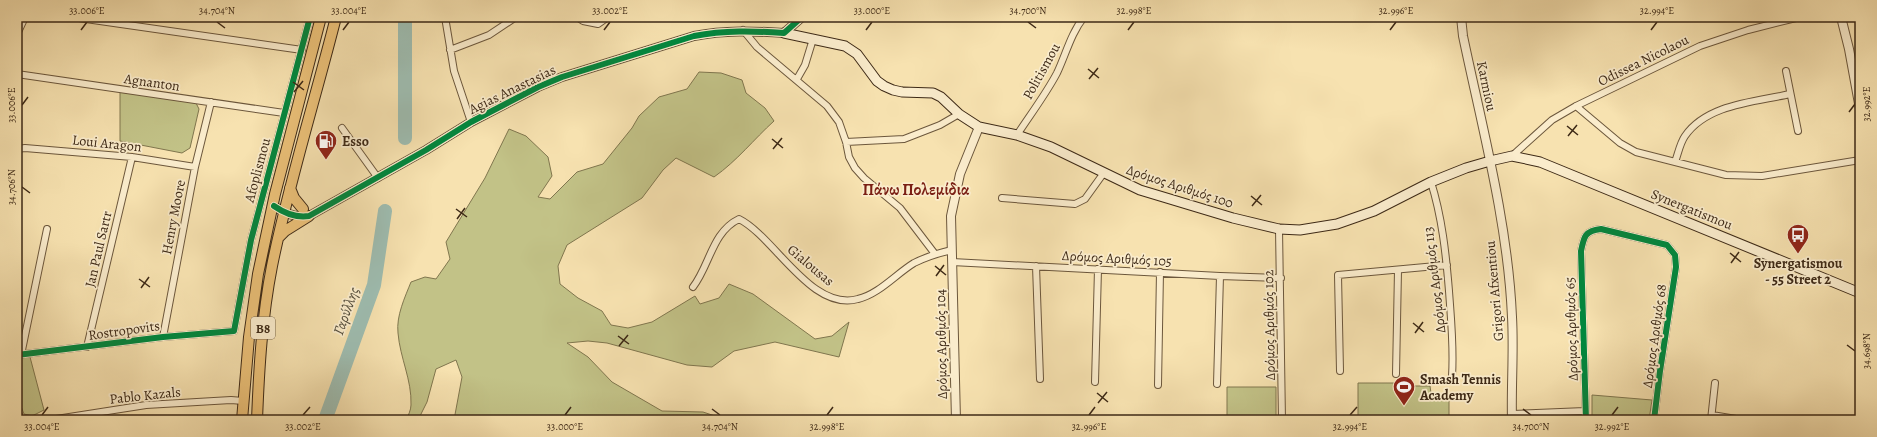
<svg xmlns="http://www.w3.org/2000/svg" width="1877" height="437" viewBox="0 0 1877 437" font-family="Alegreya,serif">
<rect width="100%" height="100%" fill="#f7e2b0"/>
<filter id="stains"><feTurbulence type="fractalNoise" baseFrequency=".005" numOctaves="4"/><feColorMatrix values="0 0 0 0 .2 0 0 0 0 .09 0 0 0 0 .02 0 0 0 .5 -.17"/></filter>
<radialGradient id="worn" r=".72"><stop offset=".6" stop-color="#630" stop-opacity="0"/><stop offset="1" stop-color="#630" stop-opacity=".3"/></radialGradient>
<!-- green -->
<path fill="#c2c287" stroke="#80764e" d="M699 72 721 73 742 80 746 93 765 108 774 121C754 139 737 161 714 177L676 158 663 170 642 198 567 245 558 266 560 284 578 298 602 311 611 325 628 328 652 322 695 296 700 304 719 298 729 284 753 294 815 339 832 336 849 322 839 357 775 342 734 351 712 367 687 365 607 343 588 341 567 343 588 357 612 382 662 411 703 412 727 420H454L462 377 456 360 436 369 427 402 418 420H406C408 416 411 410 411 405 412 380 400 358 398 333 396 316 405 297 411 282L425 277 436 279 450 259 446 242 485 178 509 129 526 136 548 157 552 176 538 197 550 199 577 172 603 164 632 128 639 116 659 97 687 89Z
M120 91 195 101 199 109 190 148 182 153 120 141Z
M17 356 30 357 44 410 32 416 24 414 17 396Z
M1358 383H1399L1400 386H1430L1431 393 1449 394V420H1358Z
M1227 387H1276V420H1227Z
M1592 395 1652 400 1649 420H1592Z"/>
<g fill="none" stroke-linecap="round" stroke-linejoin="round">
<!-- river -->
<path stroke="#9ebdb1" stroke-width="14" d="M405 17V138
M325 420 374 285 385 211"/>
<!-- minor casing -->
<g stroke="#6c573c" stroke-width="8">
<path id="minor" d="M72 17 302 50
M445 17 454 71 471 122
M577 17 583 21 598 24 608 17
M743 30 757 47 827 106 839 122 846 142 849 157 855 168 864 178 900 208 935 254
M450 50 489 35 516 17
M1786 71 1798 131
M17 74 284 113
M797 79 805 65 813 39
M1576 106 1620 143 1636 152 1726 175 1762 176 1860 160
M342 128 378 178
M1017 135C1030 115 1046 94 1057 73 1066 54 1071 33 1084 17
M846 142 904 139 940 125 959 114
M17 149 25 148 132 157 195 167
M1512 156 1552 120 1576 106 1700 46 1748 30 1800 17
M1675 162C1678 154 1680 143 1685 136 1707 104 1755 102 1790 94
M1431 182C1442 217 1446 254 1449 291 1451 320 1454 347 1452 376
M1002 198 1075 204 1085 199 1103 174
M1279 229 1282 420
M952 262 1220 276 1281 278
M1036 266 1040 379
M693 287C710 265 712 232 739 219 775 237 811 312 858 299 879 294 896 274 914 263 926 257 939 253 952 250
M163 337 195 167 211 102
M87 347 132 157
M17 355 163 337 234 331 251 240 310 17
M21 355 47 229
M1340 371 1338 275 1447 265
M1396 374 1398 270
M1095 382 1098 269
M1217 384 1220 276
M1158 385 1160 272
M17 410 21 420
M1512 414 1585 411
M1712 415 1742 420
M50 420 146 405 231 400 243 401
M1586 420 1581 251C1584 236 1585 231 1601 229L1667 245 1675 255 1676 267 1660 371 1654 420
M1711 420 1715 383"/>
</g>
<!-- tertiary casing -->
<g stroke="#6c573c" stroke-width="10">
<path id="tertiary" d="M1461 17 1463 36C1482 127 1508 223 1512 317 1514 351 1511 386 1512 420
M1841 17 1849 49 1860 109
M17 32 24 17
M274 206C284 213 296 218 309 216L426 150 471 122 538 87 562 77 694 36C725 30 754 31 784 33L802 17
M956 420 951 216 960 174 979 127"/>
</g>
<!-- secondary casing -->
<g stroke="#3d2916" stroke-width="11">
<path id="secondary" d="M784 33 845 46 857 54 877 81 884 86 893 90 902 92 933 93 941 97 959 114 979 127 1017 135 1051 147 1140 190 1233 218 1279 229 1300 230 1337 224 1374 211 1431 182 1466 168 1490 161 1512 156 1540 162 1860 293"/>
</g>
<!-- primary casing -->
<g stroke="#3d2916" stroke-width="12">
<path id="primary" d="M290 188 294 198 303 209
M279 237 285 231 309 216
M242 420 249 337 258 274 275 194 321 17
M257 420C259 368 262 317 272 266 289 182 315 100 336 17"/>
</g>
<!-- minor -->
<use href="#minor" stroke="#faeccc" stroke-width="6"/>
<!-- tertiary -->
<use href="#tertiary" stroke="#faeccc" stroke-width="8"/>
<!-- secondary -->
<use href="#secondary" stroke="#faeccc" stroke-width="9"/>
<!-- primary -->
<use href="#primary" stroke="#ecc178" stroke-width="10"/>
<!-- cycleway casing -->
<g stroke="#faeccc" stroke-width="8">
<path id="cycleway" d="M274 206C284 213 296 218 309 216L426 150 471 122 538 87 562 77 694 36C725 30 754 31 784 33L802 17
M17 355 163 337 234 331 251 240 310 17
M1586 420 1581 251C1584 236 1585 231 1601 229L1667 245 1675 255 1676 267 1660 371 1654 420"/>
</g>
<!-- cycleway -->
<use href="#cycleway" stroke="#00873e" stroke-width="6"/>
</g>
<!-- ticks -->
<path fill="none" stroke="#3d2916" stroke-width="1.5" d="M217 22 225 28M1028 22 1036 28M81 30 87 22M343 30 349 22M604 30 610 22M866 30 872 22M1128 30 1134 22M1390 30 1396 22M1651 30 1657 22M1088 69 1099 78M1089 79 1098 68M293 82 304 90M294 92 303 81M22 105 28 97M1849 112 1855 104M1567 126 1578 135M1568 136 1577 125M772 139 783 148M773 149 782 138M22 187 30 193M1251 196 1262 205M1252 206 1261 195M456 209 467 217M457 219 465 208M1730 253 1741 262M1731 263 1739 252M935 266 946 275M936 276 944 265M139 279 150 287M141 288 149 277M1413 323 1424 332M1415 333 1423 322M618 336 629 344M1847 345 1855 351M619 346 628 335M1097 393 1108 402M1098 403 1107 392M712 409 720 415M1523 409 1531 415M42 415 48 407M303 415 310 407M565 415 571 407M827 415 833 407M1089 415 1095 407M1350 415 1357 407M1612 415 1618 407"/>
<!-- icons -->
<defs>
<g id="fuel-pin" transform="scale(1.15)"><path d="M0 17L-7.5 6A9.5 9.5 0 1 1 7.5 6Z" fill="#8f2418" stroke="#faeccc"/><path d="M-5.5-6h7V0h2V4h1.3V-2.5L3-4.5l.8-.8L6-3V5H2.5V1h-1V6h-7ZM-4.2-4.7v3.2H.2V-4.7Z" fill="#fff"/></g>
<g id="bus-pin" transform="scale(1.15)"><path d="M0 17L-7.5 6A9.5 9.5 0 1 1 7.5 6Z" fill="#8f2418" stroke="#faeccc"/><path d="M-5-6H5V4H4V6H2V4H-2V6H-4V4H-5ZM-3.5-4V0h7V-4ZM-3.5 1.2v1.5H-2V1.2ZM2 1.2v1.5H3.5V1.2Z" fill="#fff"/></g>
<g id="stadium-pin" transform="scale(1.15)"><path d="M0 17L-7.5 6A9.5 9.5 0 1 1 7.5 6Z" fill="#8f2418" stroke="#faeccc"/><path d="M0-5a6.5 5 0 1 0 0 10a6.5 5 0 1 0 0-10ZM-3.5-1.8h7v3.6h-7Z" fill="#fff"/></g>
</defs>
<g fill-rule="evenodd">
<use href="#fuel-pin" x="326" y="141"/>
<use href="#bus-pin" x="1798" y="235"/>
<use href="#stadium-pin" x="1404" y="387"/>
</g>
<g text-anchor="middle" stroke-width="3.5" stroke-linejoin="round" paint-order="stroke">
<!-- shield labels -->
<rect fill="#faeccc" stroke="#76644d" stroke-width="1" x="251" y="317" width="24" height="22" rx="3"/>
<g font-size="13" font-weight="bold" fill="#3d2916">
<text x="263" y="333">B8</text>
</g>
<!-- street labels -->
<g font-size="14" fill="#3d2916" stroke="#faeccc">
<text transform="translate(1643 60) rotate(-26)" y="5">Odissea Nicolaou</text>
<text transform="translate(1041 71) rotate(-61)" y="5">Politismou</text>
<text transform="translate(152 82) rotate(8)" y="5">Agnanton</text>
<text transform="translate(1487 86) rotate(78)" y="5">Karmiou</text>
<text transform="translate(512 89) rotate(-26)" y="5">Agias Anastasias</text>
<text transform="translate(107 143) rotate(6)" y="5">Loui Aragon</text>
<text transform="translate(257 170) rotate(-75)" y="5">Afoplismou</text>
<text transform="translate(1180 186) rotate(18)" y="5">Δρόμος Αριθμός 100</text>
<text transform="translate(1692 209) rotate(22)" y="5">Synergatismou</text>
<text transform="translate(173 217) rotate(-79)" y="5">Henry Moore</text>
<text transform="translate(98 249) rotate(-77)" y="5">Jan Paul Sartr</text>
<text transform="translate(1117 258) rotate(3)" y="5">Δρόμος Αριθμός 105</text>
<text transform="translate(811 265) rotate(40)" y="5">Gialousas</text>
<text transform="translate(1434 280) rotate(-97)" y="5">Δρόμος Αριθμός 113</text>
<text transform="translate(1494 291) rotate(-95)" y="5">Grigori Afxentiou</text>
<text transform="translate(1269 325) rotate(-91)" y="5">Δρόμος Αριθμός 102</text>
<text transform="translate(1571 329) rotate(-92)" y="5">Δρόμος Αριθμός 65</text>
<text transform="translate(124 330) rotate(-8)" y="5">Rostropovits</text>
<text transform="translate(1654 336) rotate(-82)" y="5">Δρόμος Αριθμός 68</text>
<text transform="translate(941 344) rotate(-91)" y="5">Δρόμος Αριθμός 104</text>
<text transform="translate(145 395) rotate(-6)" y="5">Pablo Kazals</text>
</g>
<!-- poi labels -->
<g font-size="14" font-weight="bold" fill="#3d2916" stroke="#faeccc" text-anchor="start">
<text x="342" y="146">Esso</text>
<text x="1798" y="268" text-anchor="middle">Synergatismou<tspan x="1798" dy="16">- 55 Street 2</tspan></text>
<text x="1420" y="384">Smash Tennis<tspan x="1420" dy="16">Academy</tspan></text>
</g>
<!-- water labels -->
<g font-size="15" font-style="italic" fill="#554e3d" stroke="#faeccc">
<text transform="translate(346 311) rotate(-70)" y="5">Γαρύλλης</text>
</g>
<!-- quarter labels -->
<g font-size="16" font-weight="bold" fill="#7a1f14" stroke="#faeccc">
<text x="916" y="195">Πάνω Πολεμίδια</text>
</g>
</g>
<!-- margin -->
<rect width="1877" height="437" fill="none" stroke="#f7e2b0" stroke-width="44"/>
<rect x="22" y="22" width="1833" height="393" fill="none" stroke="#3d2916" stroke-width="1.5"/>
<g font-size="10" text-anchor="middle" fill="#3d2916">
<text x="87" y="14">33.006°E</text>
<text x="217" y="14">34.704°N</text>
<text x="349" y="14">33.004°E</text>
<text x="610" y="14">33.002°E</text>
<text x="872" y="14">33.000°E</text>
<text x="1028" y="14">34.700°N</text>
<text x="1134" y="14">32.998°E</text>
<text x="1396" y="14">32.996°E</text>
<text x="1657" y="14">32.994°E</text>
<text transform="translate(1866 104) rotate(-90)" y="4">32.992°E</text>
<text transform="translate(11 105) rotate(-90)" y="4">33.006°E</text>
<text transform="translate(11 187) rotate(-90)" y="4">34.706°N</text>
<text transform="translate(1866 351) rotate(-90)" y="4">34.698°N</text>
<text x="42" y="430">33.004°E</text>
<text x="303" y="430">33.002°E</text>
<text x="565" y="430">33.000°E</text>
<text x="720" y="430">34.704°N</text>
<text x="827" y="430">32.998°E</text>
<text x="1089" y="430">32.996°E</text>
<text x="1350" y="430">32.994°E</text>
<text x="1531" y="430">34.700°N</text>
<text x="1612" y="430">32.992°E</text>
</g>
<rect width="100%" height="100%" filter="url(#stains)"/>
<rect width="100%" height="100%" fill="url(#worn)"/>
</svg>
